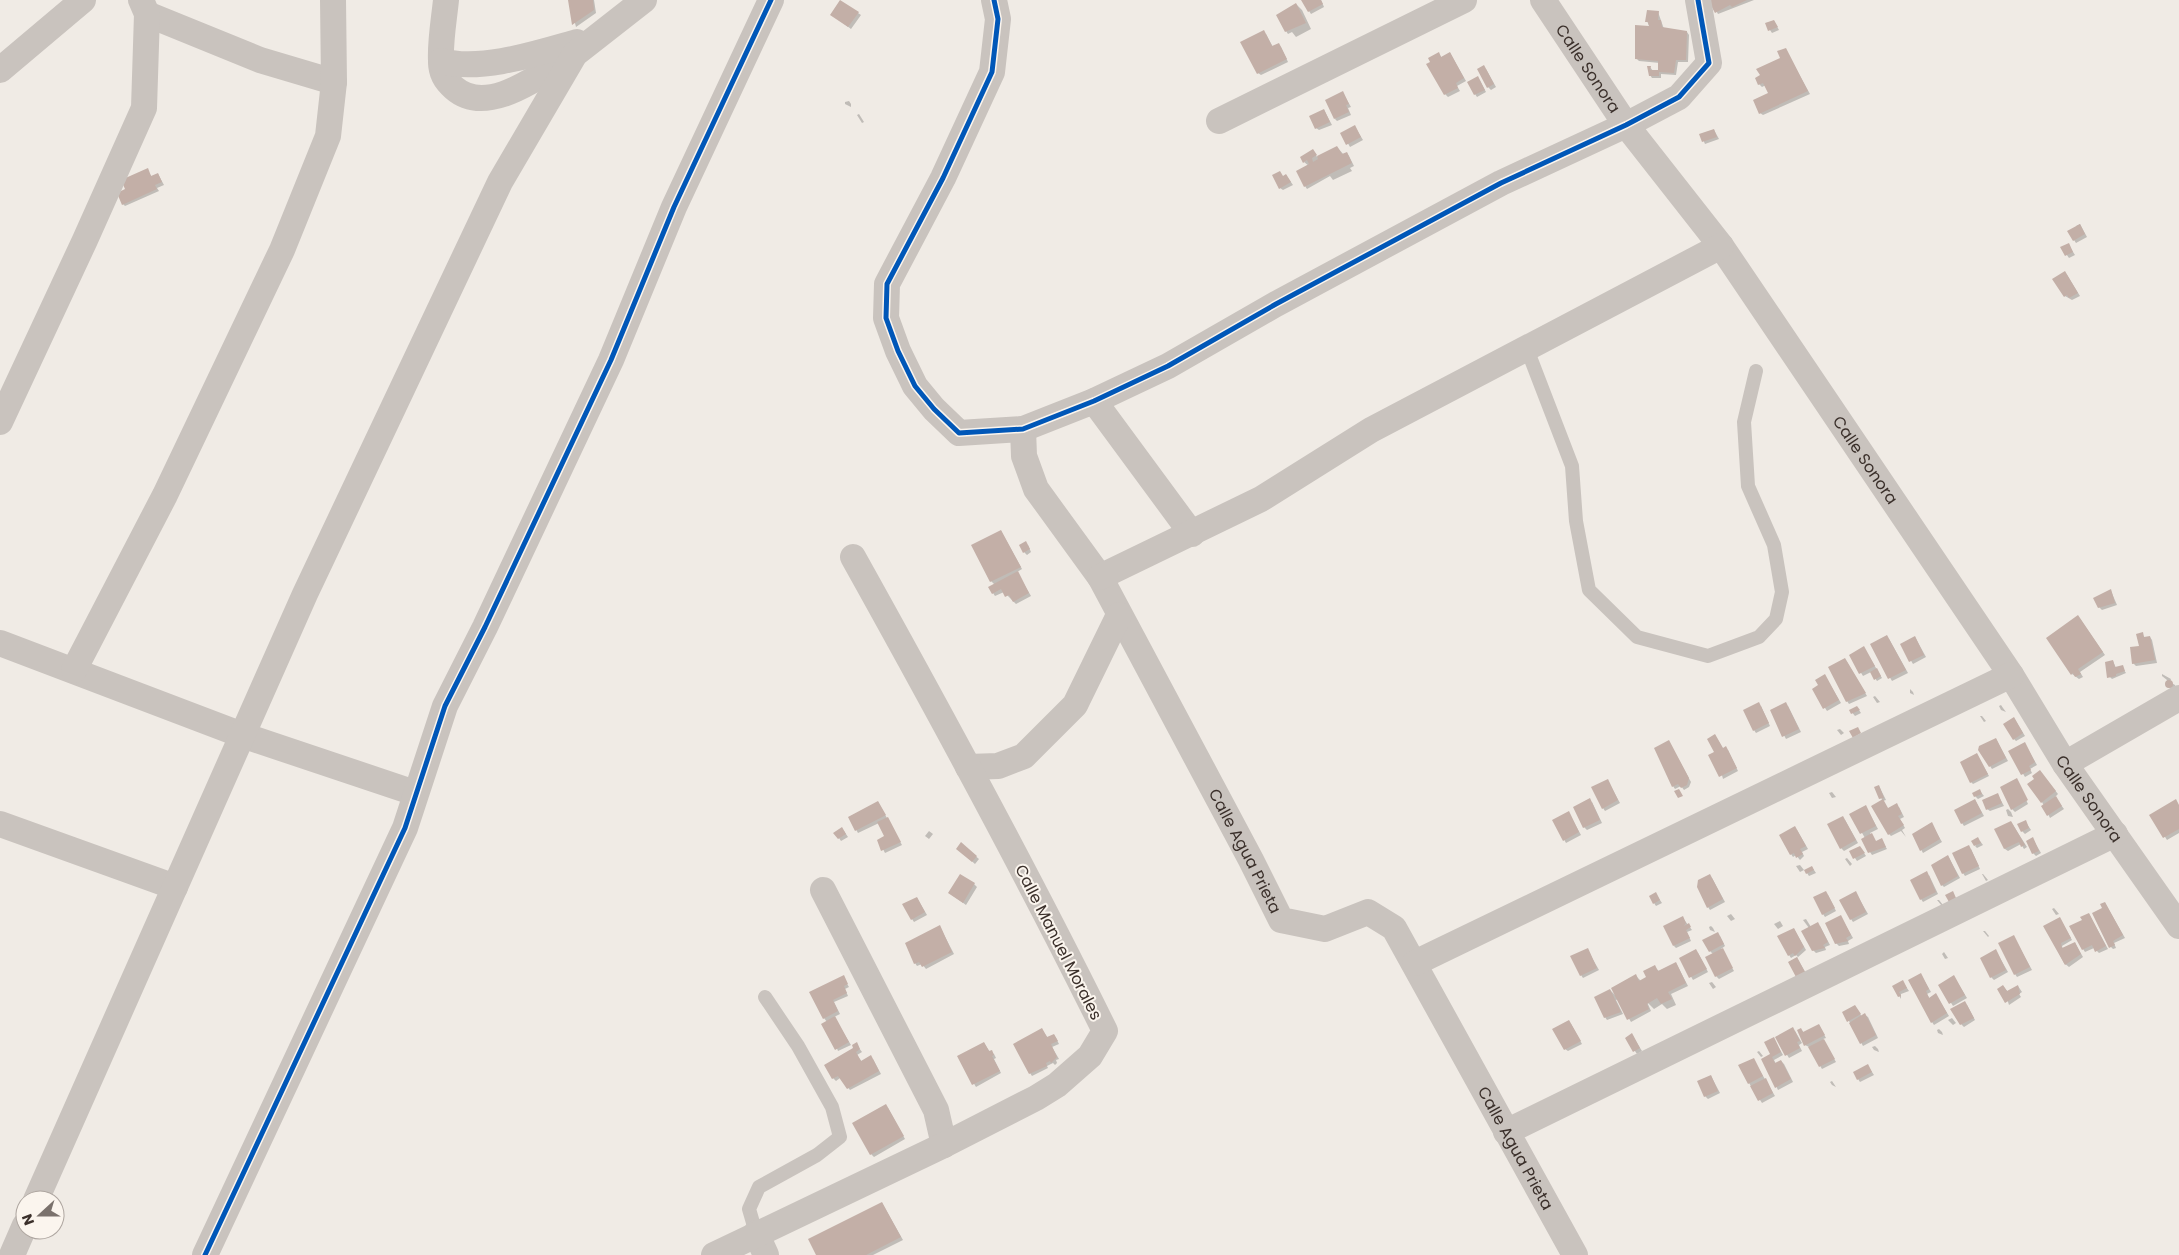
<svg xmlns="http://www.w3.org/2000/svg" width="2179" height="1255" viewBox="0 0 2179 1255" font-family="Poppins,sans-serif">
<rect width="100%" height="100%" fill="#f0ebe5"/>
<!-- shadow -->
<path fill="#0003" d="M569 0H594L596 13 576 27Z
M1302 0H1321L1324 7 1311 14Z
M1710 0H1754L1718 14Z
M1296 4 1302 10 1311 29 1296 37 1292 32 1288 34 1286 31Z
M1658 12 1664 29 1687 32 1689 35 1688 62H1678L1676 75 1661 74V78H1652L1650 75V67L1653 71H1659L1660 63 1639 61 1636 58 1650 28 1647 21Z
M858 13 861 15 851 29 835 17Z
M1774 21 1779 30 1772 33 1766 24Z
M1266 34 1273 47 1278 44 1281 47 1288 62 1261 75 1258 73Z
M1785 49 1810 94 1763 115 1760 113 1770 93 1766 85 1762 87 1759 84 1781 58Z
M1450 53 1466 81 1457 86 1460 91 1448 97 1445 94 1439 54 1442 58Z
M1486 69 1496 87 1491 90 1488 87Z
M1480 81 1486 92 1477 97 1475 94Z
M1343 93 1351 107 1348 108 1351 115 1337 121 1335 119Z
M849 101 851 104V107L845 104V102Z
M1324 110 1332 125 1319 130 1316 128Z
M859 114 864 122 862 123 857 115Z
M1355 127 1363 140 1350 147 1342 133Z
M1714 130 1719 139 1705 144 1701 135Z
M1337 147 1344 155 1347 153 1349 156 1354 166 1350 168 1352 171 1333 180 1330 176 1307 189 1305 186 1309 166 1304 162 1315 153 1317 157Z
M147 170 152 177 158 174 164 185 157 188 159 191 125 206 123 204 126 190Z
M1286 175 1293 185 1283 190 1280 188 1283 177Z
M2080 224 2087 237 2076 243 2074 240 2076 226Z
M2068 244 2075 255 2069 258 2062 248Z
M2067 275 2080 296 2072 300 2065 296Z
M1001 531 1022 569 1017 572 1031 596 1016 604 1004 592 995 596 993 593 995 585 991 581Z
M1028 545 1031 552 1027 555 1024 552Z
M2111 591 2117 605 2102 610 2099 607Z
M2080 619 2105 655 2080 672 2083 677 2079 679 2072 674Z
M2142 634 2145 638 2150 637 2152 640 2157 663 2136 666 2133 663 2140 647Z
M1915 637 1926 657 1913 664 1901 644Z
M1889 639 1908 673 1892 681 1871 645Z
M1864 648 1882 678 1877 681 1871 672 1863 676 1850 655Z
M2113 661 2116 668 2122 667 2126 673 2112 679 2110 677Z
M1847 662 1867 696 1849 704 1847 701Z
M2162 674 2171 679 2170 682 2175 685V689L2167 687V680L2162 676Z
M1825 676 1841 703 1827 711 1813 689 1820 686Z
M1910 689 1913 692 1914 695 1910 693Z
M1875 696 1880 702 1877 703 1873 697Z
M2001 705 2003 708 2006 712 2001 710 1999 706Z
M1761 706 1770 726 1756 733 1754 730Z
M1788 706 1801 732 1786 739 1771 710Z
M1850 710H1859L1861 713 1855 716Z
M1980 716H1982L1986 721 1984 722Z
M2014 718 2025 736 2016 741 2014 739Z
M1840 729 1844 733 1841 735 1837 730Z
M1715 735 1723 749 1728 750 1738 771 1723 779 1716 753Z
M1996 739 2008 761 1992 769 1990 766Z
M1669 742 1691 782 1689 787 1684 790 1681 786 1675 789 1673 786Z
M2025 744 2037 765 2030 769 2032 773 2025 777 2010 752Z
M1977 755 1989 776 1973 784 1971 782Z
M2042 774 2058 794 2055 797 2064 809 2050 818 2042 802Z
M2017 780 2028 804 2015 812 2012 809Z
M1608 781 1620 803 1605 811 1603 808Z
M1879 786 1886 800 1883 801 1888 809 1899 807 1904 817 1900 819 1905 828 1902 830 1906 837 1901 831 1891 836 1889 834Z
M1980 791 1984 796 1978 799 1975 796Z
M1832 792 1836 797 1832 798 1829 793Z
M1998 795 2004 806 1990 811 1987 809Z
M1975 800 1984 816 1964 826 1962 823Z
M878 802 902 845 885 853 879 841 886 837 879 823 858 833 849 817Z
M1592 802 1602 823 1587 830 1584 827Z
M2179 805V833L2167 840 2151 815Z
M1866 807 1878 829 1870 833 1876 842 1881 839 1887 849 1872 855 1862 840 1865 838 1851 814Z
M2008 809 2011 812 2013 817 2008 816 2006 810Z
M1569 813 1581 835 1566 843 1554 821Z
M1845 820 1858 843 1844 851 1841 848Z
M2025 821 2031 830 2025 834 2022 831Z
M2011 822 2013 825 2027 847 2024 849 2021 844 2008 851 2005 849 1996 830Z
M1931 823 1942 842 1923 853 1913 835Z
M1797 830 1808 849 1802 852 1804 856 1800 860 1796 855 1793 857 1791 854Z
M844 831 848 837 841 841 839 838Z
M929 831 933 834 929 839 925 836Z
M2033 839 2041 853 2036 856 2033 853Z
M1980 841 1983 845 1977 848 1975 846Z
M961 844 979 859 975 864 960 851Z
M1971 849 1980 869 1965 876 1963 873Z
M1862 850 1866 856 1857 861 1851 852Z
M1948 856 1960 878 1944 887 1942 885Z
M1847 858 1852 864 1850 866 1845 859Z
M1800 865 1804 870 1800 872 1796 866Z
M1812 867 1816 873 1809 876 1807 873Z
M1982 874H1983L1988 880 1986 881Z
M1929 875 1938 894 1923 902 1921 899Z
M1712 878 1725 902 1710 910 1708 907Z
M974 884 977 887 966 905 952 895Z
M1856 893 1868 914 1853 922 1851 919Z
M1656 894 1662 903 1656 906 1654 903Z
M1828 895 1836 911 1825 917 1823 914Z
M917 898 927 915 914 922 912 919Z
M1937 900H1939L1943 905 1942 906Z
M2105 903 2125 938 2114 943 2116 948 2113 949 2111 947 2104 908Z
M2054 908 2059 914 2056 915 2052 909Z
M1731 914 1735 919 1731 921 1727 916Z
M2089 914 2108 949 2099 953 2094 948 2085 952 2083 949V920Z
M1682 917 1692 930 1687 932 1691 941 1676 948 1674 946Z
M1841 917 1853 938 1848 941 1849 944 1839 946 1836 943Z
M1806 919 1811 927 1820 926 1830 945 1825 947 1826 950 1816 953 1813 950 1809 928 1803 920Z
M2060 919 2072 940 2062 946 2063 949 2075 943 2083 957 2069 967 2064 963 2045 926Z
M1780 921 1783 926 1778 929 1774 924Z
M1711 926 1713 928 1715 932 1710 930 1709 927Z
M940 927 954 954 926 969 922 964 917 966 915 963Z
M1794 929 1806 950 1797 958 1807 975 1789 962 1798 957 1796 955 1791 958 1789 955Z
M1983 931H1985L1989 936 1988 937Z
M1720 936 1725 946 1721 949 1734 971 1719 979 1716 976 1713 954 1710 951Z
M2014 937 2032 970 2017 977 2015 974Z
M1587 949 1599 970 1583 978 1581 975Z
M1996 951 2008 972 1994 980 1991 977Z
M1944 952 1948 958 1945 959 1942 954Z
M1698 953 1708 972 1693 980 1681 959Z
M1676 963 1688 986 1671 994 1676 1005 1667 1009 1662 1004 1654 1009 1647 1002 1651 1011 1631 1022 1618 999 1616 1000 1623 1014 1607 1020 1605 1017 1610 990 1617 997 1636 976 1641 981 1648 978 1654 967 1659 971Z
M1921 975 1931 992 1927 994 1930 999 1936 995 1949 1016 1934 1025 1932 1022Z
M843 977 849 987 845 989 848 996 834 1002 840 1014 834 1017 851 1045 838 1051 827 1022 824 1018Z
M1954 977 1967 998 1953 1006 1940 985Z
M1712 982 1716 987 1713 989 1709 983Z
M1903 982 1909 991 1901 994V999L1894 986Z
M2003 986 2008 992 2018 986 2022 992 2019 994 2021 997 2009 1005Z
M1967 1005 1975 1020 1964 1027 1961 1024Z
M1855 1006 1862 1017 1865 1015 1868 1017 1878 1038 1863 1046 1844 1012Z
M1952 1018 1956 1023 1953 1025 1948 1020Z
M1571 1024 1582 1044 1568 1051 1565 1049Z
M1819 1025 1826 1038 1823 1039 1836 1062 1822 1069 1809 1047 1805 1045 1801 1029 1804 1033Z
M1939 1029 1942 1032 1943 1035 1938 1033 1937 1030Z
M1042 1030 1048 1038 1054 1035 1056 1038 1059 1044 1052 1047 1059 1059 1056 1060 1057 1063 1055 1065 1053 1063 1047 1066 1048 1068 1032 1076 1030 1073Z
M1795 1031 1802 1043 1799 1045 1802 1051 1789 1058 1776 1037Z
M1632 1035 1642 1051 1637 1054 1626 1038Z
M1774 1039 1783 1055 1774 1060 1776 1064 1781 1061 1784 1064 1793 1082 1778 1090 1763 1059 1772 1055Z
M984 1043 990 1052 994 1054 996 1058 994 1059 1001 1073 976 1087 958 1057Z
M856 1044 862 1052 857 1055 862 1062 873 1059 881 1074 850 1090 840 1078 836 1081 833 1078Z
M1875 1046 1878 1049 1879 1052 1874 1050 1872 1047Z
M1759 1051 1763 1056 1761 1057 1757 1052Z
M1753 1059 1775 1096 1762 1103 1749 1083Z
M1868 1066 1874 1075 1860 1082 1858 1079Z
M1711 1076 1720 1093 1708 1099 1705 1096Z
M1832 1081 1836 1087 1832 1085 1830 1082Z
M888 1108 905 1139 874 1157 871 1154Z
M882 1203 903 1240 873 1255H818Z"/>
<!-- building -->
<path fill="#c3afa7" d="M568 0H593L594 10 572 25Z
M840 0 859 12 848 27 830 15Z
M1301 0H1321L1323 4 1308 12Z
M1708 0H1747L1732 7 1730 5 1715 13Z
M1296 3 1306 23 1285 32 1276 15Z
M1647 10 1659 11 1658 20H1661L1662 27 1687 31 1686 60H1676L1674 73 1659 72V76H1649L1647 66H1651L1650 70H1658V61L1635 59V25L1649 26 1648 22H1645Z
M1774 20 1778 27 1768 31 1765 23Z
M1264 30 1272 46 1279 43 1287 59 1257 74 1240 42Z
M1786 48 1808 91 1759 114 1753 100 1768 93 1763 83 1758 85 1755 78 1760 75 1756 69 1780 58 1777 51Z
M1439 52 1441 57 1450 52 1464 78 1456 83 1458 88 1444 95 1426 64 1430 62 1428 58Z
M1484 65 1494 84 1487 88 1477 69Z
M1478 76 1485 90 1474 95 1467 82Z
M1343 91 1349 104 1346 105 1349 112 1334 119 1325 100Z
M1324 109 1330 122 1315 129 1309 116Z
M1355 125 1361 137 1346 145 1340 133Z
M1714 129 1717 137 1702 142 1699 134Z
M1337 146 1342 154 1347 152 1352 163 1304 187 1296 171 1309 164 1307 160 1303 163 1300 157 1313 149 1317 155 1312 158 1313 162 1318 159 1317 156Z
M148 168 151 176 158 173 162 182 155 185 157 189 122 205 117 193 125 189 121 180Z
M1280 171 1283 176 1286 174 1291 182 1279 189 1272 175Z
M2080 224 2085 234 2073 241 2067 231Z
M2069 243 2073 252 2065 256 2060 247Z
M2065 271 2078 293 2069 298 2067 295 2064 297 2052 279Z
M1001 530 1021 567 990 582 971 545Z
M1026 541 1030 549 1023 553 1019 545Z
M1018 571 1029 593 1013 602 1009 595 1005 597 1001 589 992 594 988 587Z
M2111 589 2115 603 2098 608 2093 598Z
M2078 615 2103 652 2078 669 2081 674 2075 677 2073 673 2071 675 2046 638Z
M2143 632 2144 637 2150 636 2155 660 2132 664 2130 647 2139 646 2136 634Z
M1887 635 1906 670 1888 679 1870 644Z
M1915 636 1924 655 1909 662 1900 644Z
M1864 646 1875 666 1859 674 1849 655Z
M1845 658 1866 693 1846 702 1828 667Z
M2113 660 2115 667 2123 665 2125 671 2116 674V676L2107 678 2105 662Z
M1877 668 1881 676 1874 680 1870 672Z
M1825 674 1839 700 1823 709 1812 689 1818 685 1815 680Z
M2165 684a4 4 0 1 1 8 0a4 4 0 1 1-8 0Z
M1759 702 1769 723 1753 731 1743 710Z
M1786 702 1799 729 1782 737 1770 710Z
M1857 706 1860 710 1851 714 1849 710Z
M2014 717 2023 733 2013 740 2003 724Z
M1858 727 1861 733 1853 738 1849 731Z
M1715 734 1723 748 1726 746 1737 768 1719 777 1708 755 1714 752 1707 739Z
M1996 738 2006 758 1989 767 1978 750 1979 746Z
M1669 740 1689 778 1687 785 1681 788 1678 784 1672 787 1654 748Z
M2025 742 2035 762 2029 766 2031 770 2021 775 2008 751Z
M1977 753 1988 774 1970 783 1960 762Z
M2040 770 2056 791 2041 803 2027 784 2034 779 2032 776Z
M2017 778 2028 800 2011 810 2000 787Z
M1608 779 1618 800 1602 809 1591 787Z
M1879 785 1884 798 1879 799 1874 787Z
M1679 789 1683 796 1678 798 1674 791Z
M1980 789 1982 794 1974 797 1972 793Z
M1998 793 2002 803 1986 810 1982 800Z
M2056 796 2062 806 2047 816 2041 806Z
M1590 798 1600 820 1583 828 1573 807Z
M1883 799 1888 808 1897 803 1902 814 1898 816 1904 825 1888 835 1871 806Z
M1975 799 1982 813 1961 824 1954 810Z
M2176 799 2179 805V829L2163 838 2149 815Z
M878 801 886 815 855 831 848 817Z
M1866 805 1876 826 1860 834 1849 814Z
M1569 811 1579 832 1563 841 1552 820Z
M1843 816 1856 840 1840 849 1827 824Z
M888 817 901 842 881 851 877 840 884 836 877 822Z
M2026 820 2029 828 2021 832 2017 824Z
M2011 821 2025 845 2021 847 2019 842 2004 849 1994 829Z
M1932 822 1940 839 1920 851 1912 834Z
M1795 826 1806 846 1800 849 1803 854 1796 858 1794 853 1790 855 1779 835Z
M842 827 846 834 838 839 833 833Z
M1872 833 1876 841 1882 838 1886 847 1868 853 1861 839Z
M1978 837 1981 843 1974 846 1971 841Z
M2033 837 2039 851 2032 854 2026 841Z
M961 842 977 856 972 862 956 849Z
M1969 845 1979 866 1962 874 1952 853Z
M1860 846 1865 853 1853 859 1849 851Z
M1948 855 1958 876 1941 886 1931 865Z
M1812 866 1814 870 1806 874 1804 870Z
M1927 871 1936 892 1920 900 1910 880Z
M960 874 975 883 963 903 948 893Z
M1710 874 1723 899 1707 908 1697 887 1698 880Z
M1826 891 1835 908 1822 915 1813 897Z
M1856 891 1866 912 1850 920 1839 900Z
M1953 891 1956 898 1949 902 1945 895Z
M1656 892 1660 900 1653 904 1649 896Z
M917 897 925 912 911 920 902 904Z
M2105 902 2123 935 2113 941 2115 945 2109 948 2092 913 2102 908 2100 904Z
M2089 913 2106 946 2095 952 2092 945 2082 950 2069 926 2082 920 2080 917Z
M1841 915 1851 935 1846 938 1848 941 1835 944 1825 923Z
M1683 916 1686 923 1684 926 1689 923 1691 927 1686 930 1690 938 1673 946 1663 926Z
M2060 917 2071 938 2061 943 2062 948 2075 942 2081 954 2065 965 2043 926Z
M1818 922 1828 942 1823 945 1825 948 1812 951 1801 931Z
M940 925 952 952 922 967 919 962 914 964 905 943Z
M1794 928 1804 947 1795 956 1793 953 1788 956 1777 936Z
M1718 932 1724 944 1709 952 1702 940Z
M2014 935 2030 967 2014 975 1998 943Z
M1588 948 1597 968 1580 976 1570 956Z
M1723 948 1733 968 1715 977 1705 957Z
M1696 949 1707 969 1689 978 1679 958Z
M1996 949 2006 970 1990 978 1980 958Z
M1797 957 1805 972 1796 977 1788 962Z
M1676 962 1686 983 1668 992 1672 999 1661 1004 1657 998 1647 1004 1649 1009 1627 1020 1611 988 1636 974 1639 981 1646 977 1643 971 1655 965 1658 971Z
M1921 973 1929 989 1926 991 1929 998 1936 993 1947 1013 1931 1023 1908 980Z
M844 975 848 984 844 986 847 993 833 1000 838 1011 823 1019 809 992Z
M1954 975 1965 995 1949 1004 1938 985Z
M1903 980 1907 988 1899 992 1901 996 1898 997 1892 986Z
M2003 985 2007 991 2018 985 2020 994 2005 1003 1997 989Z
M1610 989 1621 1012 1604 1018 1594 997Z
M1965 1001 1974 1018 1960 1025 1950 1009Z
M1855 1005 1861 1014 1847 1022 1842 1012Z
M1865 1013 1876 1035 1860 1044 1849 1023Z
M835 1016 849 1042 835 1050 821 1024Z
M1569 1020 1581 1041 1564 1050 1552 1029Z
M1819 1024 1825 1035 1804 1046 1797 1030 1801 1028 1803 1032Z
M1793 1027 1800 1041 1797 1042 1800 1048 1785 1056 1775 1037Z
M1042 1028 1047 1037 1054 1034 1058 1041 1051 1044 1057 1057 1051 1063 1050 1061 1046 1063 1047 1066 1029 1074 1013 1044Z
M1632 1033 1640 1048 1633 1052 1625 1038Z
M1774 1037 1781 1052 1772 1057 1775 1063 1781 1060 1791 1079 1775 1088 1761 1059 1770 1054 1764 1042Z
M1824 1039 1835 1059 1819 1067 1808 1047Z
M857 1042 860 1049 856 1052 861 1061 871 1055 879 1071 847 1089 838 1076 832 1079 824 1065 853 1048 852 1045Z
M984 1042 989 1051 992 1050 994 1055 992 1056 1000 1071 972 1085 957 1056Z
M1754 1058 1763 1076 1748 1084 1738 1065Z
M1868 1064 1872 1072 1857 1080 1853 1072Z
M1711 1075 1718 1091 1704 1097 1697 1081Z
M1766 1078 1773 1093 1758 1101 1750 1086Z
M886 1104 904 1136 870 1155 852 1123Z
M882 1202 901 1237 866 1255H816L808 1239Z"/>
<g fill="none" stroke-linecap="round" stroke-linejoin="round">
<!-- lane -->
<path stroke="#c9c3be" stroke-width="14" d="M1527 349 1572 466 1576 521 1589 590 1637 637 1708 656 1759 637 1776 619 1782 592 1774 545 1748 486 1744 422 1756 371
M756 1233 749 1209 759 1187 817 1155 840 1137 832 1107 798 1046 765 997"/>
<!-- street -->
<g stroke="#c9c3be" stroke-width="26">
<path d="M446 0C444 20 440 41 441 61 441 73 445 80 454 88 488 118 542 73 574 55"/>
<path d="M994 0 998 19 992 72 943 178 887 284 886 318 898 351 915 386 934 409 959 433 1023 429 1094 401 1168 366 1276 304 1501 183 1626 125 1679 97 1709 63 1698 0"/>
<path id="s1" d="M1543 0 1626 125 1721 246 2011 675 2065 764 2179 926"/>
<path d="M147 14 260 60 334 82"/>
<path d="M441 61C481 72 538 53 577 42"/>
<path d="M0 70 83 0"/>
<path d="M1219 121 1464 0"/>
<path d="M1094 401 1192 534"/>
<path d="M0 422 85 240 144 108 147 14 141 0"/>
<path id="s2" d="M1023 429 1024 456 1036 489 1100 577 1251 860 1281 920 1325 929 1368 912 1394 928 1575 1255"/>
<path d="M1100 577 1261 499 1371 430 1721 246"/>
<path d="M0 643 242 735 415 793"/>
<path d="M74 670 165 495 282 250 328 136 334 82 333 0"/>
<path d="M2065 764 2179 698"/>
<path d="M968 767 998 766 1024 756 1075 705 1119 615"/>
<path d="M0 824 175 887"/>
<path d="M823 890 936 1110 944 1145"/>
<path d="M1415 963 2011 675"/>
<path d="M1506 1132 2115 834"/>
<path d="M36 1200 305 594 500 182 575 54 644 0"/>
<path d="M756 1233 766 1255"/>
<path d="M12 1255 25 1225"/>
<path d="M205 1255 405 828 445 706 485 627 611 360 674 207 771 0"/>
<path d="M714 1255 944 1145 1036 1098 1057 1085 1090 1056 1105 1031C1026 871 940 713 853 557"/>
</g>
<!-- cycleway casing -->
<g stroke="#fbf5ee" stroke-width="8">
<path id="cycleway" d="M994 0 998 19 992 72 943 178 887 284 886 318 898 351 915 386 934 409 959 433 1023 429 1094 401 1168 366 1276 304 1501 183 1626 125 1679 97 1709 63 1698 0
M205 1255 405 828 445 706 485 627 611 360 674 207 771 0"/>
</g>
<!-- cycleway -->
<use href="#cycleway" stroke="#0057b8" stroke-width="5"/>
</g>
<g text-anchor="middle" stroke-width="4" stroke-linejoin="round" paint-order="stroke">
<!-- street labels -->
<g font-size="16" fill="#3b302b" stroke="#fbf5ee">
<text dy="6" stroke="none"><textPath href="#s1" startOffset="82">Calle Sonora</textPath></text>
<text dy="6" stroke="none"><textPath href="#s1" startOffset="562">Calle Sonora</textPath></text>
<text dy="6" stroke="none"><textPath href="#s1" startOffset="968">Calle Sonora</textPath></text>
<text dy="6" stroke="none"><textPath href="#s2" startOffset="481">Calle Agua Prieta</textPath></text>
<text transform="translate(1059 942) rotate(63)" y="6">Calle Manuel Morales</text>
<text dy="6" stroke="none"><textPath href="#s2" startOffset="932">Calle Agua Prieta</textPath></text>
</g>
</g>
<!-- north arrow -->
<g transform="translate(40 1215) rotate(249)"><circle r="24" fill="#fbf5ee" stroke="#aea6a0"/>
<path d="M0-4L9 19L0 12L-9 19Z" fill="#7a716c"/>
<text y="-8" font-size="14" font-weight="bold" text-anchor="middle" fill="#3b302b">N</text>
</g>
</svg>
